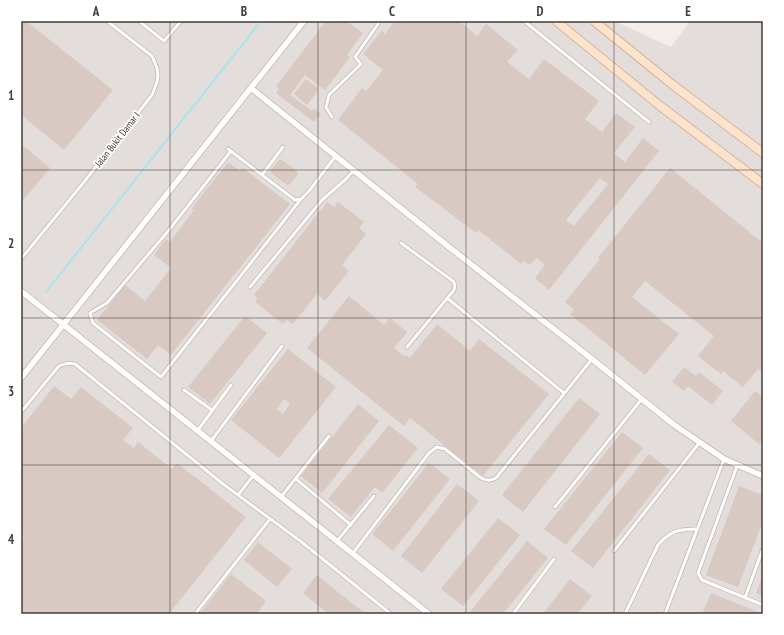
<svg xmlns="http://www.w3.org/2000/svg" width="784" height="635" viewBox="0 0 784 635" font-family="'PT Sans Narrow',sans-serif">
<rect width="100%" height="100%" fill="#f4eeea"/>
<!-- industrial -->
<path fill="#e3dddb" d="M21 21H614L671 47 690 21H763V614H21Z"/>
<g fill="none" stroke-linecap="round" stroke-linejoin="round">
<!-- stream -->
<path stroke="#aae3ed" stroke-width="2" d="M46 292 261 21"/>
</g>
<!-- building -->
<path fill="#d8cac2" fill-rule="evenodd" d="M21 21H26L113 90 64 150 21 115Z
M326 21H347L363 33 347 55 350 57 325 90 305 75 290 95 312 111 314 108 321 114 314 122 276 93 279 89 276 86Z
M395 21H459L477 36 486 24 518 50 507 62 529 79 544 59 599 101 585 119 602 132 616 113 635 127 614 153 625 162 643 138 659 151 549 290 535 278 545 265 537 258 530 265 524 261 521 264 478 230 476 233 415 187 418 184 338 120 362 88 366 91 383 70 363 54 382 30 385 34ZM600 178 608 184 574 226 566 220Z
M306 79 319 89 307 105 294 94Z
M21 144 50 168 21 203Z
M279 160H282L297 171 298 174 289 185H287L271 173V170Z
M228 162 240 171 243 168 290 204 171 355 158 345 147 359 97 320 125 285 145 301 171 268 154 255 166 239 170 242 194 210 191 209Z
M670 168 763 243V373L758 369 743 387 723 371 721 374 698 356 714 336 645 281 632 297 679 334 645 375 570 314 574 310 565 302 600 259 598 258Z
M327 202 334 207 338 202 364 222 359 228 366 234 342 265 349 271 325 301 317 294 293 324 287 320 283 324 255 302 258 299 254 295Z
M349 296 384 325 390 318 407 332 394 348 405 357 406 355 410 358 437 324 470 351 479 339 549 394 483 476 410 418 404 426 307 348Z
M245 316 267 333 210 404 188 387Z
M288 349 336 387 279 458 231 420ZM284 399 290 404 283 414 277 409Z
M684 367 696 376 699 372 723 391 712 405 688 386 684 391 672 382Z
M54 386 71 399 81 387 133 428 123 440 134 448 138 442 172 469 177 463 246 517 169 614H21V540L24 537 21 534V428Z
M755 391 763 397V439L759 444 731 421Z
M579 398 600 414 523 512 502 495Z
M358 404 379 421 322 493 301 476Z
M389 425 418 448 382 493 375 487 351 517 328 499Z
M622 432 643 448 566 545 544 529Z
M649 454 670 470 593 568 571 551Z
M429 463 450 479 393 551 372 534Z
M457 484 479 501 422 573 401 556Z
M739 486 763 495V521L738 587 706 575Z
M498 518 520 535 463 606 441 589Z
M527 541 548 558 503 614H472L470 612Z
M258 542 292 569 277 587 244 560Z
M231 574 266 601 257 614H200Z
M317 575 339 593 366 614H323L325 611 303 593Z
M763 575V596L756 593Z
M570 579 592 596 577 614H543Z
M711 593 763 614H702Z"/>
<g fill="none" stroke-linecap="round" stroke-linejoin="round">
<!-- lane casing -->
<g stroke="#c2b6af" stroke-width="4.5">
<path id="lane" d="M139 21 164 41 181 21
M524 21 649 122
M332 117 326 107 329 95 361 64 355 57 378 24
M228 149 295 200 301 199 309 191 335 157
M231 151 169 230 107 303 90 313 93 323 161 377 301 199
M262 175 283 147
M401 243 453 281 455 285 454 290 407 347
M21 259 84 182 152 95 157 82 158 75 157 68 152 56 107 21
M250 287 322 200 346 179 354 170
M447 298 564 393
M184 390 212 410
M21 412 59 366C65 363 69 362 75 364L223 484 299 540 391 614
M198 430 231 385
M211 441 282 346
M737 466 698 573 702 580 763 605
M296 479 351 525
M238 495 253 476
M281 497 329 436
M555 507 641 400
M337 541 374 496
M614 551 700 442
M353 553 429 453 437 447 445 449 481 478C487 481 490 481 496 478L592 359
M745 598 763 548
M195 614 270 519
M513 614 554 559
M625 614 658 545C670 531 679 529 696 529
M665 614 724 459"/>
</g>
<!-- street casing -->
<g stroke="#c2b6af" stroke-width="7">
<path id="street" d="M251 88 449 247 592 359 673 424 724 459 763 476
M21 291 429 614
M21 378 304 21"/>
</g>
<!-- secondary casing -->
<g stroke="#d4b79e" stroke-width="10">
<path id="secondary" d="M556 21 659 105 763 184
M594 21 673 85 763 153"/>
</g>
<!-- lane -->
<use href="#lane" stroke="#fff" stroke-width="3"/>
<!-- street -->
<use href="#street" stroke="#fff" stroke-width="5.5"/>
<!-- secondary -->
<use href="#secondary" stroke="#fce3cc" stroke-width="8"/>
</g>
<!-- grid -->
<path fill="none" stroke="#473d38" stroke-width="1" stroke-opacity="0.55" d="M170 21V614M318 21V614M466 21V614M614 21V614M21 170H763M21 318H763M21 465H763"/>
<g text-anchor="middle" stroke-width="3.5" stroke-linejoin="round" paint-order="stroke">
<!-- street labels -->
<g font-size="10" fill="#473d38" stroke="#fff">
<text transform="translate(117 139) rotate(-52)" y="4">Jalan Bukit Damar I</text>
</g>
</g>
<!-- border -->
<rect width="784" height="635" fill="none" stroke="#ffffff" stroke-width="44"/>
<rect x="22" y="22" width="740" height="591" fill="none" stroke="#473d38" stroke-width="1.5"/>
<g font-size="13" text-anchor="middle" font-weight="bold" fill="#473d38">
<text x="96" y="16">A</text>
<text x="244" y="16">B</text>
<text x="392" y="16">C</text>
<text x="540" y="16">D</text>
<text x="688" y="16">E</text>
<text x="11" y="100">1</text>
<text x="11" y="248">2</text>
<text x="11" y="396">3</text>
<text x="11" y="544">4</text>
</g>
</svg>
